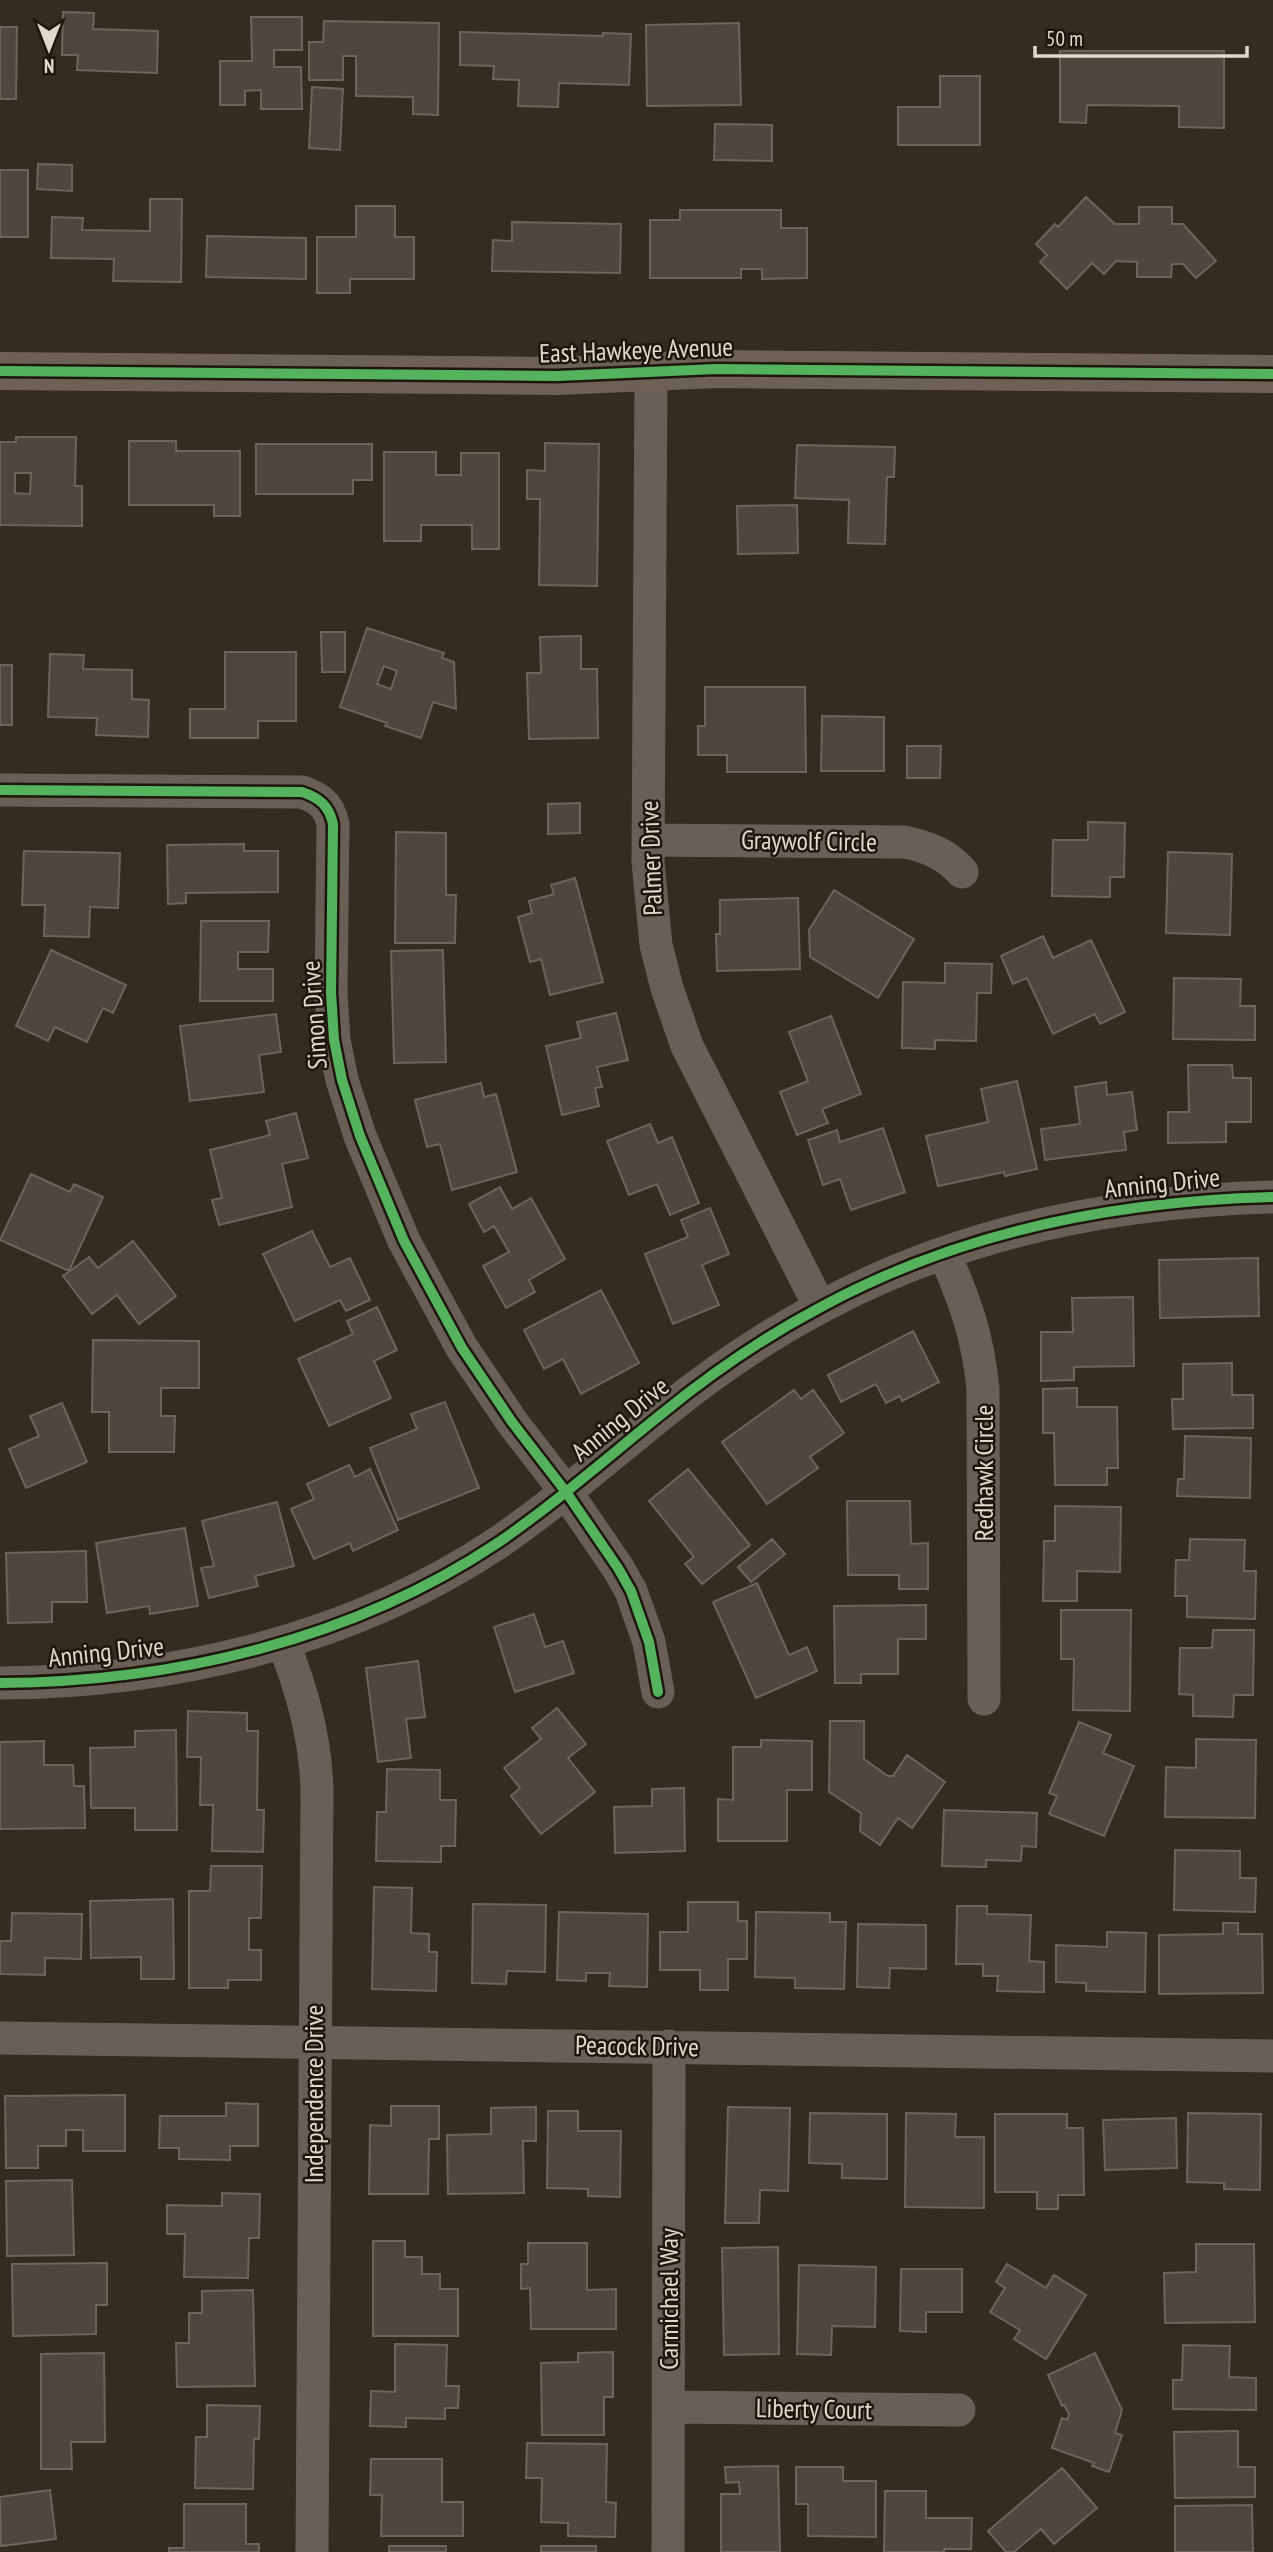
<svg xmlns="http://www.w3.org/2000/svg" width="1273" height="2552" viewBox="0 0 1273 2552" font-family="'PT Sans Narrow',sans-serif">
<rect width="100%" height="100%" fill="#342c20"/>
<!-- building -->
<path fill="#4f463e" stroke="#6d645c" stroke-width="2" fill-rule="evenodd" d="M63 12 94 13 93 29 158 31 157 73 77 70 78 55H62Z
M251 17H302V50H274V67H301L302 109H261V90L245 91V105H220V61H252Z
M324 21 439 23 438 115 413 114V97L356 96V56H343V80H309V42H323Z
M739 23 741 105 647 106 646 25Z
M0 27H17L16 99H0Z
M460 32 603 36V33L631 34 629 85 559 83 558 107 518 106 519 80 493 79 494 66 460 65Z
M1060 51H1224V128L1179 127V106L1087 105 1086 123 1060 122Z
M940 76H980V145H898V107H940Z
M312 87 343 89 340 150 309 148Z
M715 124 772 125V161L714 160Z
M38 164 72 165V191L37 189Z
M0 170H28V237H0Z
M1086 197 1115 224H1139V207H1172V224H1183L1216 261 1196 278 1183 264H1172L1171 277H1137V262L1116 261 1104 274 1092 263 1067 289 1040 262 1047 255 1036 244 1055 224 1058 227Z
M150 199H182L181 282 113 281 114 259 51 258 52 217 83 218 82 230 150 231Z
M356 206H395V237H414V279H350V293H317V237H356Z
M680 210H781V228H807V278L762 279V269H741V278H650V220H680Z
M512 222 621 224 620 273 492 271 493 240 512 241Z
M207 236 306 238V279L206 277Z
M16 437H76L75 486H82V526L0 525V442H16ZM15 473H31L30 494 15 493Z
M129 441H176V451H240V516H214V505H129Z
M545 443 599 444 597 586 539 585 540 499H527V470L545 471Z
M256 444H372V480H353V494H256Z
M797 445 895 447 894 477H887L885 544 848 543 849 500 795 498Z
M384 452H436V475H461V453H499V549H472V525H421V541H384Z
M797 505 798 553 738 554 737 506Z
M367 628 444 653 442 658 454 662 456 709 433 702 421 738 385 726 387 723 340 707ZM384 666 397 671 391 689 377 684Z
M321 632H345V672H322Z
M581 636V669H597L598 738 529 739 527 673H541L540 637Z
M225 652H296V721H258V738H190V709H225Z
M50 654 84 655 83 669 132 670V699L149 700 148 737 96 735 97 718 48 717Z
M0 665H12V725H0Z
M705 687H805L806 772H727V755H698V726H705Z
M822 716 884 717V771H821Z
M907 746H941L940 778H907Z
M580 803V833L548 834V804Z
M1088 822 1125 823 1124 877H1110V897L1052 896 1053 840H1088Z
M396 832 446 833V895H456L455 943H395Z
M244 844V851H278V892L186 893V903L168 904 167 845Z
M24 851 120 853 118 908 90 907 89 937 44 936 45 905H22Z
M1168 852 1232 854 1230 935 1166 933Z
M575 878 603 982 550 995 541 959 530 962 518 917 532 913 529 901 554 894 551 885Z
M834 890 914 939 878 998 810 957 809 930Z
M798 898 800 969 717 971 716 934H720V900Z
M201 921H269L268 952H238V969H273V1001H200Z
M1043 936 1053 958 1091 940 1125 1012 1100 1024 1095 1014 1053 1034 1027 978 1013 984 1001 956Z
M51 950 126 985 113 1013 103 1008 87 1042 55 1027 48 1041 16 1026Z
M443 950 446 1062 394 1063 391 951Z
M945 963 992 964 991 993H977L976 1041 935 1040V1049L902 1048 903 982 945 983Z
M1174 978 1241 979 1240 1006H1255V1040L1173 1039Z
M616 1013 628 1060 597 1067 602 1087 595 1088 599 1106 562 1115 546 1046 581 1038 577 1022Z
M276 1014 281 1052 259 1055 264 1092 190 1101 180 1026Z
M831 1016 861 1094 822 1109 828 1123 797 1135 780 1092 808 1081 789 1032Z
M1188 1065H1232L1233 1078H1251V1122H1226V1142L1168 1143V1112H1189Z
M1017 1081 1037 1169 1005 1176 1004 1172 938 1186 926 1136 988 1122 981 1089Z
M1106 1082 1107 1095 1132 1092 1137 1130 1124 1132 1126 1150 1045 1160 1041 1129 1080 1124 1075 1087Z
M481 1083 484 1097 496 1094 517 1172 452 1190 440 1144 427 1147 415 1100Z
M296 1113 308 1158 282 1164 292 1207 219 1225 212 1200 222 1198 210 1150 270 1135 266 1121Z
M650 1124 658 1143 672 1137 699 1203 670 1215 657 1184 629 1195 607 1141Z
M883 1128 905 1192 851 1210 840 1179 823 1185 808 1140 837 1130 840 1142Z
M31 1174 70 1192 74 1184 103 1197 69 1271 0 1240Z
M500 1187 512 1209 531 1198 565 1259 529 1280 535 1292 506 1308 483 1266 509 1252 494 1226 484 1232 469 1204Z
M710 1208 729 1254 702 1265 719 1305 673 1324 645 1254 688 1237 681 1220Z
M312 1231 330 1267 350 1258 370 1300 346 1311 340 1300 295 1321 263 1254Z
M133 1241 176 1296 139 1324 117 1295 92 1314 63 1276 89 1257 98 1268Z
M1258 1258 1259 1316 1160 1318 1159 1260Z
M601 1290 639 1363 581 1394 563 1359 544 1369 524 1330Z
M1133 1297 1134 1366 1074 1367V1380L1041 1381V1332H1073L1072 1298Z
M377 1307 397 1350 374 1361 391 1398 329 1426 298 1359 353 1334 347 1321Z
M913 1331 939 1382 902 1401 900 1396 886 1403 876 1384 841 1402 828 1375Z
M93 1340 199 1341V1388H161V1416H175L174 1452H109V1412H92Z
M1232 1363V1395H1253V1428L1173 1429 1172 1399H1183V1364Z
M1077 1388V1407H1117L1118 1468H1107V1485H1055L1054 1433H1043V1389Z
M794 1390 801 1399 813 1390 844 1433 810 1457 818 1468 767 1504 722 1442Z
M445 1402 479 1488 398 1520 370 1448 417 1429 411 1414Z
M62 1403 87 1462 26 1488 9 1449 39 1436 30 1416Z
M1185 1436 1251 1438 1250 1498 1177 1496 1178 1479H1184Z
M349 1465 355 1477 370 1469 398 1530 353 1551 350 1543 314 1559 291 1509 314 1499 307 1484Z
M688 1469 750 1545 702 1584 685 1564 694 1557 649 1501Z
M847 1501H910L911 1544 928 1543V1589H899V1575H848Z
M277 1502 294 1566 255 1576 258 1586 209 1598 201 1568 214 1566 202 1521Z
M1055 1506 1121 1507 1120 1572 1077 1571V1601H1043L1044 1541H1055Z
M185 1528 198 1606 150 1614 149 1606 107 1613 96 1543Z
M772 1539 785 1554 751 1582 738 1567Z
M1190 1539 1245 1540 1244 1571H1256L1255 1619 1187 1617V1596H1175L1176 1560H1189Z
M86 1551 87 1602H52V1622L8 1623 6 1553Z
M757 1583 789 1655 807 1647 817 1671 756 1698 713 1602Z
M926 1605V1639H898V1674H861V1683H835L834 1606Z
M1061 1610H1131L1130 1711 1073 1710 1074 1659H1061Z
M534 1614 545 1647 563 1641 574 1673 515 1692 494 1627Z
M1213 1630H1254L1253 1695H1234L1233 1717 1193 1716V1695L1179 1694 1180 1648H1212Z
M418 1661 425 1717 406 1719 411 1758 378 1762 366 1668Z
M557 1708 586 1744 568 1758 595 1792 541 1834 511 1796 520 1788 504 1768 541 1739 532 1728Z
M188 1711 247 1713V1731H258L257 1810H264L263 1852 212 1851 213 1805H200L201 1757H187Z
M830 1721H864V1759L888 1776H893L907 1755 945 1782 912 1828 898 1818 880 1845 860 1831 861 1813 829 1792Z
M1079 1722 1111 1735 1103 1753 1134 1766 1104 1836 1049 1814 1057 1796 1049 1793Z
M176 1730 177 1830H135V1808H91L90 1748 135 1747V1731Z
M1196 1739 1256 1740 1255 1818 1165 1817 1166 1767 1196 1768Z
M761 1740 812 1741V1790H787V1841H718V1799L733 1800V1747H761Z
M44 1741V1765H73L74 1786H84L85 1828 0 1829V1742Z
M387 1769 440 1770V1800H456L455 1846H441V1862L376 1861 377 1812H386Z
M684 1788 685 1851 615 1853 614 1807 652 1806V1789Z
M944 1810 1037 1813 1036 1847 1022 1846 1021 1861 986 1860V1867L942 1866Z
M1175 1850 1240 1851V1878H1256L1255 1912 1174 1910Z
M211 1866H262L261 1918H249V1950H261V1980H228V1988H189V1891H210Z
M374 1887 412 1888 411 1933 429 1934V1952H437L436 1991 372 1989Z
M173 1899 174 1979H141V1957L91 1958 90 1901Z
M688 1902H738V1921H747V1959H728V1990H700V1970H660V1932H688Z
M473 1904 546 1905 545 1972 507 1971 506 1984 472 1983Z
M957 1906H987V1914L1031 1915 1029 1961 1044 1962V1992L997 1991 998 1976H983V1964H956Z
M559 1912 648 1914 647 1987 609 1986 610 1973H586V1981L557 1980Z
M756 1912 830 1913V1922H846L844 1989 795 1988V1978L755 1977Z
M12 1913 82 1914 81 1959 45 1958V1975L0 1974V1941H11Z
M1223 1923H1238V1934H1262L1263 1993 1159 1994V1935L1223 1934Z
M858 1924 926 1925V1969L890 1968 889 1988 857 1987Z
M1107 1932 1146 1933 1145 1992 1086 1991V1983L1056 1982V1945L1107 1947Z
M125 2095V2151H83V2130H66V2146H38V2168H6L5 2096Z
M226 2103 258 2104V2146H230V2160L179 2159V2148H159L160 2116H226Z
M391 2106H439V2139H429L428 2194H369L370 2125 391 2126Z
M536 2107V2141H523L524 2193 448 2194 447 2135 491 2134V2108Z
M728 2107 790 2108 788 2191 760 2190 759 2223H725Z
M548 2111H578V2131H621L620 2197 588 2196V2189L547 2188Z
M810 2113 887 2114V2179L842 2178V2164L809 2163Z
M906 2113 956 2114 955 2137H984V2208L905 2207Z
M1188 2113 1261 2114 1260 2190 1224 2189V2183L1187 2182Z
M995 2114H1067V2128H1083L1084 2195H1058V2209H1037V2192H995Z
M1176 2118 1177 2168 1105 2170 1103 2120Z
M72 2180 74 2255 7 2256 6 2181Z
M222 2193 260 2194 259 2238H249L248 2278 184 2277 185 2234H167V2205L222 2206Z
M373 2241H405V2257H422V2274H440V2289H458V2336H373Z
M528 2243H587V2290L616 2289V2329H531L530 2288 521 2289V2264H528Z
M1196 2244H1254L1255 2322 1165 2323 1164 2273 1196 2272Z
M778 2247 779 2354 724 2355 722 2248Z
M107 2263V2305H96V2334L13 2336 12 2264Z
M1007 2264 1046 2288 1054 2275 1086 2295 1046 2359 1014 2339 1020 2330 990 2312 1005 2288 996 2282Z
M799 2265 876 2267 875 2327 832 2326 831 2355 797 2354Z
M901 2269H962V2312H926V2332L900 2331Z
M253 2290 255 2386 177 2387 176 2343H189V2313H202V2291Z
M395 2344 447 2345 446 2386H459L458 2408H445V2419L406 2418V2427L370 2426 371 2391 395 2392Z
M1183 2345 1230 2346 1229 2377 1256 2378V2410L1173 2409V2380H1182Z
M613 2352V2397H604V2435H542L541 2363 578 2362V2353Z
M104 2353 105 2442H71L72 2469H41V2354Z
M1095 2353 1122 2410 1115 2433 1122 2435 1109 2472 1092 2466 1094 2463 1052 2448 1062 2418 1067 2420 1069 2414 1064 2405 1062 2406 1048 2375Z
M207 2405 260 2406 259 2439H254L253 2489 195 2488 196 2437H207Z
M1238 2431V2467H1255V2497L1175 2498 1174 2432Z
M527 2443 607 2444 606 2502 616 2503 615 2537 568 2536V2523L541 2522 542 2478H526Z
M371 2459H442V2502H463V2536H381L382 2495H370Z
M778 2466 780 2552H721V2494H740L739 2482 726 2483 725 2467Z
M796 2467H843V2481H876V2537L808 2536V2504H796Z
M1062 2468 1097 2508 1054 2544 1041 2529 1014 2552H1006L988 2531Z
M50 2490 56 2539 1 2546 0 2497Z
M885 2491H926V2518H972L971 2549H944V2552H884Z
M184 2504H246V2544H259V2552H169V2548H184Z
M1252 2505 1253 2552H1175V2506Z
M389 2546H446V2552H389Z
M541 2546H596V2552H541Z"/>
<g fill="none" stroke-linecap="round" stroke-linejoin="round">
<!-- street -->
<path stroke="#6a5f56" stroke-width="33" d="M651 373 648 862 656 945 667 988 687 1046 820 1307
M0 790 302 792C320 798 329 806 333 824L331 993 334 1040 342 1080 360 1136 404 1241 462 1348 512 1422 566 1492 618 1568 631 1591 649 1642 658 1692
M648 840 905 842C928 847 946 854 962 872
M944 1253C965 1301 978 1336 983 1389L984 1699
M283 1642C302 1690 315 1736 317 1788L312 2552
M0 1683C173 1682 353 1640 499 1542 557 1502 609 1456 664 1412 712 1373 766 1336 821 1307 959 1232 1117 1201 1273 1197
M0 2038 1273 2056
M669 2407 959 2410
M668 2552 669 2046"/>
<!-- secondary -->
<path stroke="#6d6156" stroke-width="38" d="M0 371 557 376 716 369 1273 374"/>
<!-- cycleway casing -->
<g stroke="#1d170e" stroke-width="15">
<path id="cycleway" d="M0 371 557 376 716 369 1273 374
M0 790 302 792C320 798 329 806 333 824L331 993 334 1040 342 1080 360 1136 404 1241 462 1348 512 1422 566 1492 618 1568 631 1591 649 1642 658 1692
M0 1683C173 1682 353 1640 499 1542 557 1502 609 1456 664 1412 712 1373 766 1336 821 1307 959 1232 1117 1201 1273 1197"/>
</g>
<!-- cycleway -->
<use href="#cycleway" stroke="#56b35d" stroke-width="10"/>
</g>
<g text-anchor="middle" stroke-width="5" stroke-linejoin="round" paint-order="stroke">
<!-- street labels -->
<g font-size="26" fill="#e2d9cc" stroke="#1d170e">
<text transform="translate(636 350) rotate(-2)" y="9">East Hawkeye Avenue</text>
<text transform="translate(809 841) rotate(1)" y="9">Graywolf Circle</text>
<text transform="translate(651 858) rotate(-92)" y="9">Palmer Drive</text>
<text transform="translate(314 1015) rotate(-94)" y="9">Simon Drive</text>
<text transform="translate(1162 1183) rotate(-6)" y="9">Anning Drive</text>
<text transform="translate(620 1419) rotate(-39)" y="9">Anning Drive</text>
<text transform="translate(984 1473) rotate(-90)" y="9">Redhawk Circle</text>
<text transform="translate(106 1652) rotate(-6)" y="9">Anning Drive</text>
<text transform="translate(637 2046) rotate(1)" y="9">Peacock Drive</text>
<text transform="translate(314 2094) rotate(-90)" y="9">Independence Drive</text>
<text transform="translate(669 2299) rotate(-90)" y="9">Carmichael Way</text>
<text transform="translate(814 2409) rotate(1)" y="9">Liberty Court</text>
</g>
</g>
<!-- north arrow -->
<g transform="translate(49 49) rotate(180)" stroke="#1d170e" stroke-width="5" paint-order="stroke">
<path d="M0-5L12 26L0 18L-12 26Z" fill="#e2d9cc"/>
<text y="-10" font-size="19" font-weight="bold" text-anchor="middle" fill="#e2d9cc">N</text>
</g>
<!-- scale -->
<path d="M1035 46v10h212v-10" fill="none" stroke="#e2d9cc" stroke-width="3.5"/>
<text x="1046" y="46" font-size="21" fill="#e2d9cc" stroke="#1d170e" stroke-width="5" paint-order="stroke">50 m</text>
</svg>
